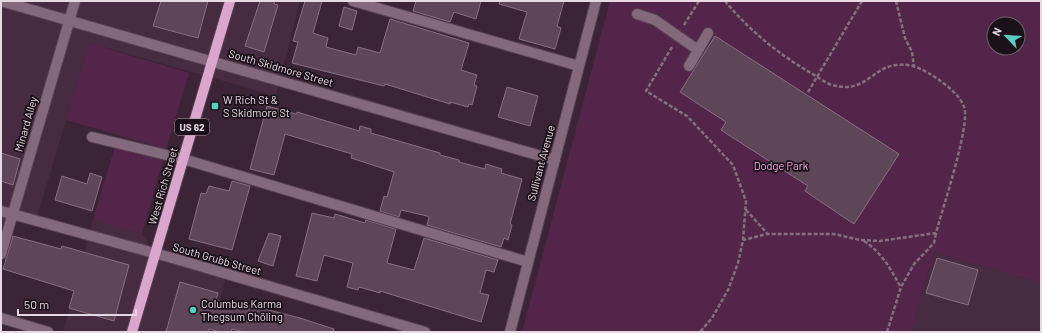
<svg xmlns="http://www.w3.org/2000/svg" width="1042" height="333" viewBox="0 0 1042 333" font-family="Barlow,sans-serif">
<rect width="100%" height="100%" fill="#3a2435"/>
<!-- built -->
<path fill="#472b40" d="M1 1H300L276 96 89 43 36 221 14 215 1 259Z
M93 220 142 234 155 254 227 274 211 332H63Z
M934 252 1041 283V332H911Z"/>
<!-- green -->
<path fill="#54254b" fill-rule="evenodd" d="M610 1H1041V283L934 252 911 332H522ZM994 24H1018V48H994Z
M89 43 189 73 166 149 66 120Z
M116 143 164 157 142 234 93 220Z"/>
<!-- building -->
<path fill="#5e4658" stroke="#886f82" d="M161 1H208L198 38 153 26Z
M260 1H275L274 4 278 5 264 52 245 46Z
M305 1H322L313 33 328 38 326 47 356 55 358 47 380 53 390 19 469 43 461 70 477 75 474 85 477 86 472 105 469 104 468 107 450 102V104L385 84 384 86 292 63 298 42 293 41Z
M416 1H481L476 19 454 12 450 22 413 11Z
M500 1H564L557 26 561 28 555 49 519 39 527 12 499 4Z
M344 7 357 11 352 30 339 26Z
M715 36 899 154 854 224 805 191 808 186 721 130 726 122 680 92Z
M507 87 538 96 530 126 498 117Z
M267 106 296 114 297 112 359 131 360 126 371 129V133L440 153V155L459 160V162L485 169 486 164 502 169 501 173 522 179 510 224 512 225 508 240 504 238 501 247 427 225 429 217 427 216 401 210 399 217 380 211 384 196 387 197 394 172 351 158 352 154 285 134 274 175 250 169Z
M1 153 20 159 13 185 1 181Z
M90 173 102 177 92 211 55 200 62 176 87 184Z
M232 181 250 186 232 250 189 239 201 193 206 194 209 186 229 191Z
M312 213 334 218 335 214 365 223 366 220 396 229 387 263 414 270 424 238 498 260 494 272 486 270 480 293 489 295 481 322 380 291V293L359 287 358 290 347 287 353 263 324 255 317 281 296 276Z
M269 233 281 236 273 266 258 261Z
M13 236 61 249 62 246 129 265 114 321 69 308 74 291 3 269Z
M937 258 978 270 968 305 926 293Z
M180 282 218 293 216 300 248 309 249 305 300 318 334 329 333 332H244L232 329 231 332H220L209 329 208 332H166Z"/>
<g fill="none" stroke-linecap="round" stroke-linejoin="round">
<!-- minor casing -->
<g stroke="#564151" stroke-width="12">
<path id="minor" d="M1 1 555 160
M353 1 579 66
M637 14 655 20 698 50
M689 66 708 33
M92 137 183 159 528 262
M1 211 176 259 425 332
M1 254 75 1
M1 318 48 332
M510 332 596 1"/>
</g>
<!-- major casing -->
<g stroke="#564151" stroke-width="12">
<path id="major" d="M132 332 230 1"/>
</g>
<!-- path -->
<path stroke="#836f7e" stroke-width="2.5" stroke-dasharray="4 2" stroke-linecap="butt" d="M725 1C749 30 778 54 811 73 817 76 825 83 832 85 866 94 871 68 896 65 913 63 924 70 938 79 947 86 960 95 964 107 971 124 942 210 936 233L880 241 860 240 834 234H767L743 240
M896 1 905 38 912 52 914 67
M684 25 699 1
M672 47 646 91 687 116 733 165 746 201 743 240 738 263 728 290 712 318 700 332
M808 92 862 1
M746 210 767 233
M864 241C881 252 891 269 900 286
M887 332 901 287 914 264 934 243 936 233"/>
<!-- minor -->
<use href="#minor" stroke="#84697d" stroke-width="10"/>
<!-- major -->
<use href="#major" stroke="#dba6ce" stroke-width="10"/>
</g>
<!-- markers -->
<g fill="#57cec1" stroke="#1b1118" stroke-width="1.5">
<rect x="211" y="102" width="8" height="8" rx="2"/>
<circle cx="193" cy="310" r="4"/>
</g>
<g text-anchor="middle" stroke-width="3.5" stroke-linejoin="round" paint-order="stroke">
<!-- shield labels -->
<rect fill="#1b1118" stroke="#aa9ca6" stroke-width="1" x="175" y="119" width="34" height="16" rx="3"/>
<g font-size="10" font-weight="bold" fill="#e7d8e3">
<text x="192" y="131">US 62</text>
</g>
<!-- street labels -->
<g font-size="11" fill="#e7d8e3" stroke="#1b1118">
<text transform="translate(281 68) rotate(16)" y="4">South Skidmore Street</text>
<text transform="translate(26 124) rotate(-74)" y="4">Minard Alley</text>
<text transform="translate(541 163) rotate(-75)" y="4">Sullivant Avenue</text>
<text transform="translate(163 186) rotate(-74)" y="4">West Rich Street</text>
<text transform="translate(217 259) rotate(16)" y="4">South Grubb Street</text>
</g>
<!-- poi labels -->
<g font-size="11" fill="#e7d8e3" stroke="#1b1118" text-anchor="start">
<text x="223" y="104">W Rich St &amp;<tspan x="223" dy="13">S Skidmore St</tspan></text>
<text x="201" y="308">Columbus Karma<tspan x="201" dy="13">Thegsum Chöling</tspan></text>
</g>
<!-- park labels -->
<g font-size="11" fill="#f9a6e6" stroke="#1b1118">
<text x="781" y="170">Dodge Park</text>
</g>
</g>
<!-- border -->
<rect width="1042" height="333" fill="none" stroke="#e7d8e3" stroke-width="4"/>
<!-- north arrow -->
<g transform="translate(1006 36) rotate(295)"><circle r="19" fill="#1b1118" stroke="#6d6169"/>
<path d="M0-3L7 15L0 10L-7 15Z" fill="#57cec1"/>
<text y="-6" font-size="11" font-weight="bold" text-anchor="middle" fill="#e7d8e3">N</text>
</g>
<!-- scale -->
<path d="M18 309v6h118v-6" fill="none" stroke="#e7d8e3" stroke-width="2"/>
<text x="24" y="309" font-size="12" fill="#e7d8e3" stroke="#1b1118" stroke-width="3" paint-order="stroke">50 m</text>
</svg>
